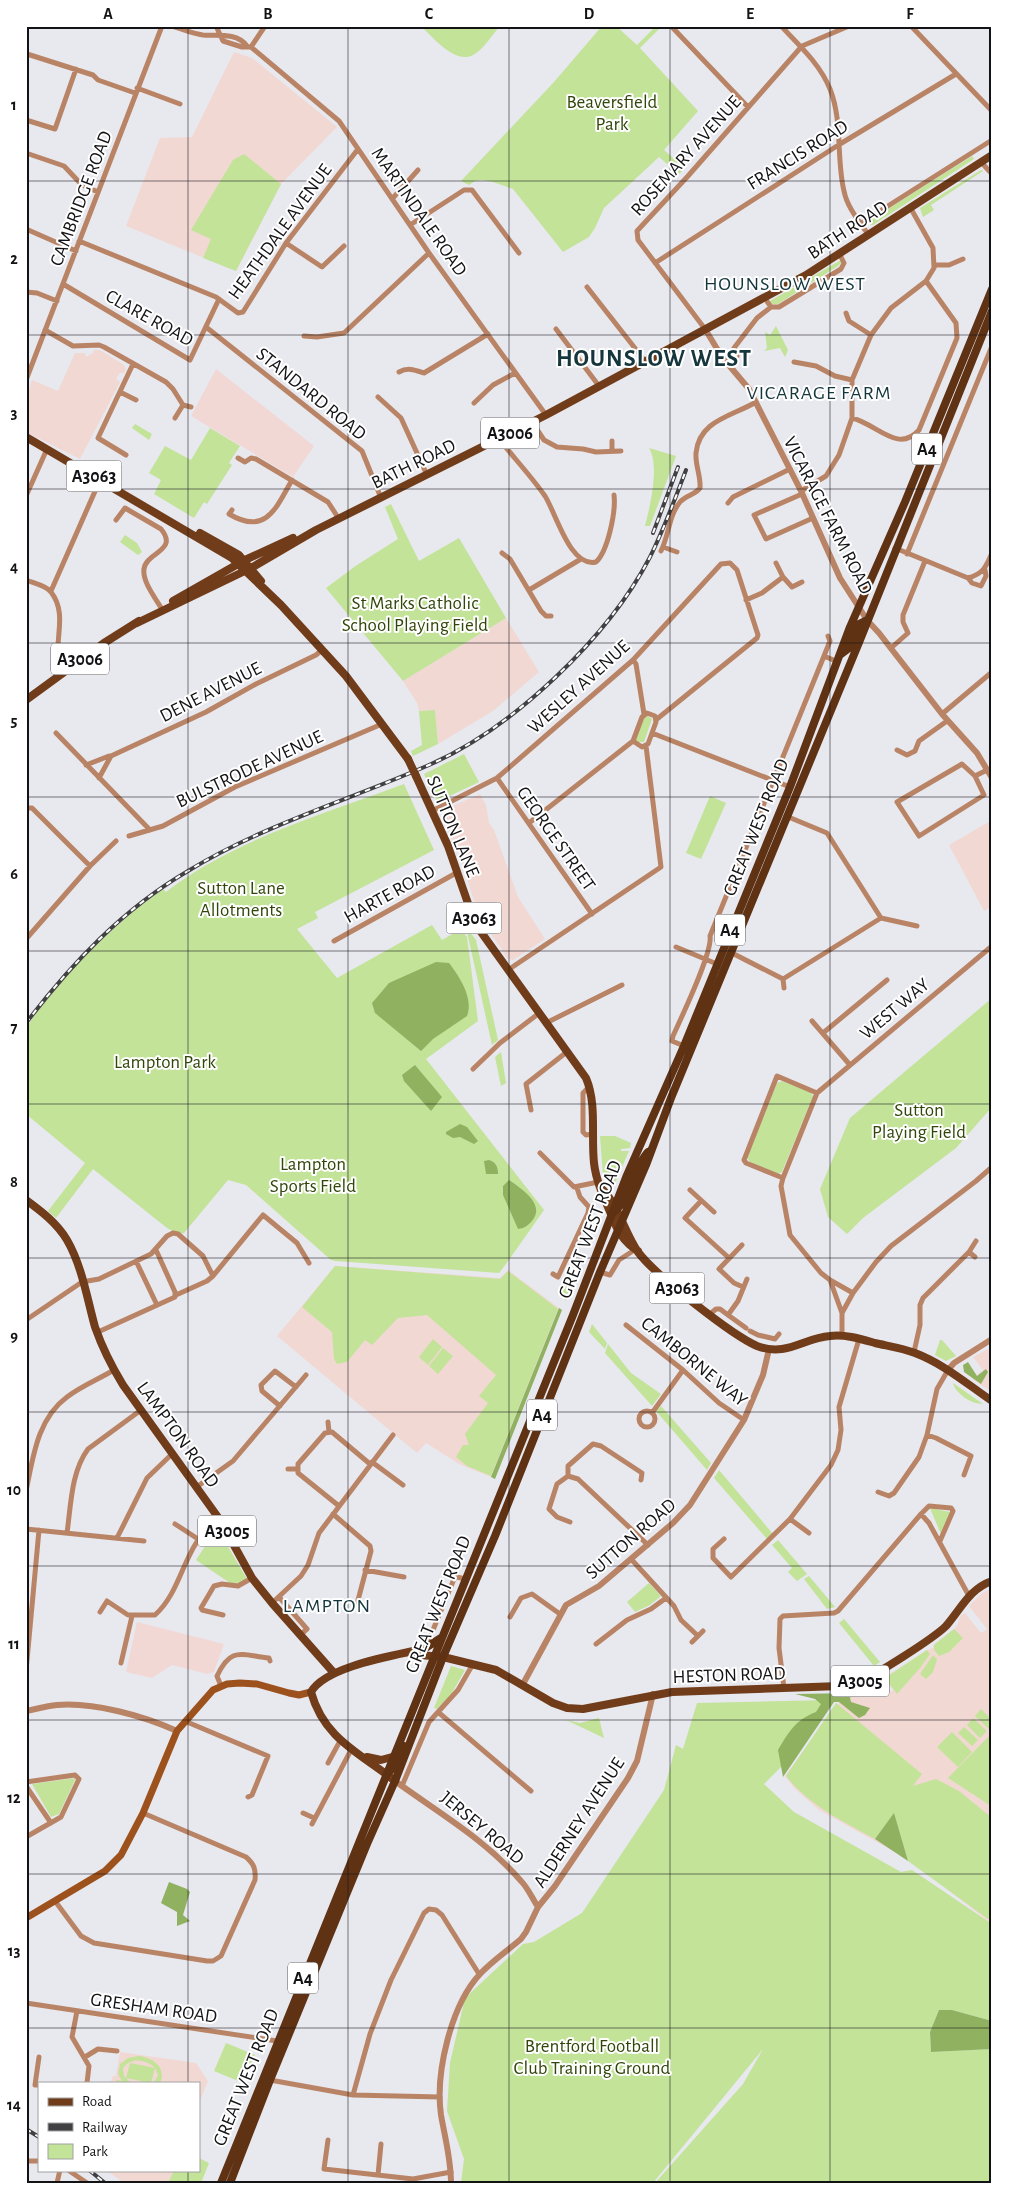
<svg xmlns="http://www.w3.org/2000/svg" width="1018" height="2209" viewBox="0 0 1018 2209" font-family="'Alegreya Sans',sans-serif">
<rect width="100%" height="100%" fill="#e8e8ef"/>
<!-- industrial -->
<path fill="#f2d8d5" d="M216 369 314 446 293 477 191 416Z
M137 1622 224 1644 214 1672 207 1674 172 1665 152 1678 126 1672Z"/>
<!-- education -->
<path fill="#f2d8d3" d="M234 52 252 58 337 127 281 184 236 271 126 226 160 138 192 137Z
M94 350H100L124 365 126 369 124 373H120L116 379 120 382 80 459 26 432V400L32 380 58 391 75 353H85L86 357 93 353Z
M506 618 539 672 493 711 438 744 435 710 419 711 417 703 403 681Z
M480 794 486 805 489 823 494 830 518 897 545 939 513 960 508 959 485 925 473 898 460 853 442 816 446 809Z
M992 820V906L984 911 949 845Z
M335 1266 500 1278 508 1270 559 1308 491 1477 459 1464 426 1443 417 1453 277 1336Z
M992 1347V1392L972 1379 983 1370 973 1357Z
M992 1588V1921L989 1922 913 1862 819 1810 794 1788 785 1776 842 1698 875 1684 883 1696 893 1690 884 1678 927 1650 933 1648V1645L954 1629 958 1624 960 1616 965 1613 981 1633 987 1629 969 1606 982 1593Z
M120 2052 196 2063 208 2081 199 2103V2083H110L113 2076H116Z
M106 2170H174L168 2183H124Z"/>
<!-- green -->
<path fill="#c2e398" d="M421 26H500C492 35 483 50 473 55 456 65 432 37 421 26Z
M602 26H616L637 45 656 26H662L640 48 698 111 664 150 685 168 679 174 659 157 604 208 595 228 589 237 563 252 513 189 493 182 482 180 475 181 469 185 461 181 554 82Z
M244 154 281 184 236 271 203 258 211 239 191 230 233 160Z
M972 156 974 159 873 225H870L867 222Z
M981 170 983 171 931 205 934 210 923 217 920 208Z
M841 260V263L838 266 778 304H772L770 301Z
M776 326 788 350 785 357 780 348 764 351 767 348 765 332 770 335Z
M135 424 152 434 149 440 132 428Z
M210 428 240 446 229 463 232 465 207 504 204 502 194 518 154 494 161 480 149 473 165 446 191 460Z
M649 448 676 456 650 526H645C650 506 660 466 649 448Z
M391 504 419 561 459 538 506 618 403 681 326 588 357 565 398 539 385 507Z
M125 535 137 543 142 552 138 555 120 542Z
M435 710 438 744 413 756 411 751 422 745 419 711Z
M648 716 652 719 644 742H636V736L644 717Z
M464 754 479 782 437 802 424 774Z
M404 784 434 850 315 912 318 918 297 929 337 978 432 925 442 940 461 929 467 937 478 1021 426 1059 544 1210 506 1264 499 1273 336 1261 331 1260 246 1185 228 1180 184 1233 178 1234 167 1228 93 1169 56 1218 48 1211 85 1163 26 1114V1028L38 1010 83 956 135 910 163 889 166 892C235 839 324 814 404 784Z
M710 796 726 803 701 859 686 853Z
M466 927 476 940 498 1040 492 1045Z
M992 998V1107L956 1148 863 1218 847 1234 828 1217 820 1189 850 1118Z
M501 1052 506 1083 501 1086 495 1057Z
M782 1081 810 1092 813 1096 782 1172 778 1174 750 1162 747 1158 777 1083Z
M600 1136H615L631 1143 630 1148 621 1149V1151H629L612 1190 603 1175Z
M335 1266 500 1279 508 1271 558 1309 491 1476 467 1466 456 1457 463 1445H469L465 1434 488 1403 479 1396 496 1375 427 1315 398 1318 372 1345 365 1340 347 1362 337 1364 334 1359 332 1332 302 1307Z
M563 1280 571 1291 566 1301 558 1290Z
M592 1324 607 1343 605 1349 589 1332Z
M433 1339 442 1347 428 1365 419 1357Z
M940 1340H942L956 1356 946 1361 935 1355Z
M608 1344 631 1373 661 1394 652 1406 605 1353Z
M443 1348 453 1356 438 1374 429 1366Z
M953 1383 983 1404C971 1404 955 1393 953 1383Z
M661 1406 711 1463 707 1470 656 1411Z
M719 1470 773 1534 767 1539 714 1478Z
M930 1508 950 1512 941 1534 940 1532Z
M217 1528 247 1579 236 1584 230 1583 196 1560Z
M778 1540 807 1574 797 1581 788 1572 792 1568 772 1545Z
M809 1576 835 1607 827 1609 804 1579Z
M649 1583 661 1596 650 1605 635 1612 627 1602Z
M844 1619 880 1662 874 1666 839 1623Z
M954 1629 963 1638 949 1652 939 1656 934 1650V1645Z
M927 1650 930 1654 920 1668 897 1694 885 1678Z
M933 1655 937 1659 933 1672 926 1679 920 1674Z
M451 1666 465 1670 450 1696 437 1709 434 1708Z
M829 1700 784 1764 764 1784 794 1812 901 1872 912 1870 992 1924V2021L952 2010H939L930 2032 931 2052 992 2049V2183H655L743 2084 763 2049 653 2183H461L464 2159 447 2111 450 2063 465 1998 523 1944 534 1942 582 1913 664 1790 676 1745 683 1749 697 1703Z
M836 1703 922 1774 913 1786 936 1779 959 1791 992 1818V1916L988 1919 908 1861 894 1814 875 1839C842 1821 810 1806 786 1776Z
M981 1709 992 1720V1726L989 1729 975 1716Z
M599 1718 604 1738 566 1720 580 1723Z
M973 1718 987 1731 980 1738 967 1725Z
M964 1727 978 1740 972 1746 958 1733Z
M952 1732 972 1752 958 1767 937 1747Z
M992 1733V1805L991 1806 948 1778Z
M76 1778 59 1814 51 1817 32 1784Z
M226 2043 255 2055 243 2083 214 2071Z
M139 2056C153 2058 167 2067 160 2083H154L158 2075 155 2068 151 2083 126 2078 130 2063 155 2068C146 2059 131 2057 123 2068L124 2076 131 2083H116L117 2080 122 2081 118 2074 120 2064 128 2058Z
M199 2158 209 2163 201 2183H168L174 2170H199Z"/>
<!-- forest -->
<path fill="#8fb160" d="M436 962 449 963C459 976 474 998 467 1016L433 1039 421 1051 375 1013 372 1003 389 983Z
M415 1065 442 1097 431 1111 404 1081 402 1075Z
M460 1124 467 1127 478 1141 474 1144 460 1137 453 1138 446 1134V1132Z
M489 1160C496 1162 498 1167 498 1174H486L484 1161Z
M509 1180C522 1189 547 1205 531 1222 526 1227 524 1228 518 1229L503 1195V1186Z
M559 1308 562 1310 495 1479 491 1477Z
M968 1362 977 1376 986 1369 988 1372 981 1384 964 1372 963 1365Z
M853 1693 850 1698 851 1702 870 1708 865 1715 859 1718 839 1702H834L783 1777 778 1750C789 1732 795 1720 816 1712L821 1704 815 1699 795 1694Z
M894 1813 908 1861 875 1839Z
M169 1882 187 1889 190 1892 183 1915 190 1921 177 1926V1912L161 1903Z
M939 2010H952L992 2021V2049L931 2052 930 2032Z"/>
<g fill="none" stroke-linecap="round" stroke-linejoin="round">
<!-- minor -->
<path stroke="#b98465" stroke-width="5" d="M172 26C182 29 193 34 203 35 217 36 237 32 247 46
M216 26 223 41 242 47H251L339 121 429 253 546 415
M671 26 748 107
M781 26C799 45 820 64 830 89 843 122 836 158 844 191 847 207 859 221 868 234
M911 26 992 111
M251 47 265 26
M26 57 27 54 93 75 98 80 135 93
M137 88 180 104
M26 120 55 129 76 69
M26 153 64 166 82 185 98 192
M981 162 992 174
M392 199 418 170
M861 223 992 140
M410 225 464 190H472L519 253
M26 229 76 251
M79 241 216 297 238 313 243 312 286 243 358 149
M286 243 322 267 344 246
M655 263 840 144 956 74
M935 265H949L963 259
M63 284 190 360 219 299
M587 287 645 361
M26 292 37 293 57 301
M764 297 771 307H779L841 269 844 263 839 253
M846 313 849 321 871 335
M206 327 362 451 381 498
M556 329 599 386
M705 329 638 240 637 231 688 176 802 46 849 26
M45 330 73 346 99 345 104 347 166 382 173 389 183 405 191 407
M304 336 317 337 344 333 429 253
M737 356 734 348 757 318 771 307
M794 362 816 366 835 376 852 380
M399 372C408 367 415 370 424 373L488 334
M26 380 162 26
M120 392 136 400
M378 397 401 418 427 475
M474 403 493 385 515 373
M175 418 183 405
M852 418C877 424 898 454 919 430L957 338 956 323 926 281
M532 422 544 440 557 447 583 449 596 452 621 451
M499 439C514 458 531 476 545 496 556 513 570 568 596 562 608 551 616 511 614 495
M612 441V451
M126 455 98 438 133 364
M238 458 245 462 251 458 256 459 328 502 339 519
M801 491 826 476 839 455 852 418V380L871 335 891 308 926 281 934 268 933 248 910 207
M802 494 754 515 766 539 813 518
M26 496 47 449
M728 503 733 497 790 469
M232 510 229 514C266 536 276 508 292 480
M116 520 125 508 161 529C179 551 146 552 144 569 142 582 157 600 163 611
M663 547 677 552
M895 548 968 578C983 574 986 567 992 553
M661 551C669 535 669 515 680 502 686 495 695 495 700 488 701 476 695 465 696 453 699 420 733 416 756 402
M502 553 510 559 541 611 546 616H551
M907 554 992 346
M776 563 783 577
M968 578 972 583 981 586 986 576 985 570
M26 580C33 583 47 586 51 592 71 618 48 648 64 671
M529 590 581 559
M51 591 100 480
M746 600 762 593 783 577 792 587 802 582
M891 648 908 633 903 622V615L925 561
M824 656 838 662
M633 660 636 664 644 714
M647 713 655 716 656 722 648 744 642 747 633 741 642 717Z
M942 714 992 672
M56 733 150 830
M652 733 790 787
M897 750 907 755 915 751 919 741 947 721
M86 765 109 756
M975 776 962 764 897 802 919 836 984 795 975 776 987 770
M99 778 111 756 206 712 256 684 316 655 322 650
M497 778 592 914
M26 808H32L90 866
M432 811 497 778 633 660 721 564 730 563 737 570 758 635 757 638 657 719
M786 816 827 833 881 918 917 926
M529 823 633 741
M129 836 163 826 235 787 382 724
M26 939 90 866 116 841
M334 941 458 872
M676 947 717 964
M730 952 783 979
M508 970 661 867 646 746
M784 988 783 979 881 918
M812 1021 850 1065
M546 1023 622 985
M823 1033 887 980
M684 1046 672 1041 673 1036C681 1018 713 952 710 936L824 656 830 641 828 636
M473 1069 500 1043 538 1014
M590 1086 583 1093V1132L586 1135 593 1134
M817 1093 777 1076 744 1160 746 1163 783 1178 817 1093 992 946
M531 1110 526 1084 568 1051
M540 1153 574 1187 598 1182
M783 1178 781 1186 790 1235 821 1273 830 1280 842 1313
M690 1190 714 1212
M701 1201 685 1218 729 1258
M742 1245 719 1269 734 1283 743 1287
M969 1252 975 1257
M136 1261 157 1305
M600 1272 610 1275 619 1260 636 1249
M553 1274 558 1277 588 1213 589 1207 580 1197 577 1188
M830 1280 853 1293
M176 1295 207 1281 213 1276 263 1215 297 1243 309 1263
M710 1314 716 1309H720L728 1315 738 1301 747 1279
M728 1315 746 1328
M26 1320 82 1282 99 1279 151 1254 167 1236 173 1233 178 1234 203 1256 213 1276
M626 1325 683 1370 719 1403 744 1420
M750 1331 758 1335 775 1339 779 1334
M98 1332 175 1297V1292L156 1250
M842 1336V1313L853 1293 876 1262 891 1246 976 1181 992 1167
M914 1352 920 1325V1305L923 1298 969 1252 976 1241
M280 1406 262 1391 261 1385 275 1371 296 1387
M639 1419a8 8 0 1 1 16 0a8 8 0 1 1-16 0Z
M652 1413 683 1370
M328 1422 329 1432
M927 1435 936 1438 971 1456 964 1475
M372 1462 403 1485
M288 1469H298
M568 1476V1466L593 1444 601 1446 642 1473 641 1480
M198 1486 233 1461 306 1375
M26 1491C33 1458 37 1419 67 1397 81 1386 99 1379 114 1370
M878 1492 889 1496 894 1493 919 1457 927 1435 937 1389 948 1370
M339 1506 298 1473V1464L325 1433 332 1432 370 1464
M333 1514 370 1546 371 1551 357 1604
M921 1514 929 1506 951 1508 953 1511 940 1541
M790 1519 809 1533
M570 1522 557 1517 549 1509 557 1484 568 1476 578 1479 648 1545
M175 1524 198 1539
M26 1529 144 1541
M67 1533C71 1505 71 1472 88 1449L141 1410
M117 1538 147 1478 173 1453
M724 1539 713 1549V1558L731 1577 790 1519 831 1465 838 1450 841 1430 839 1407 859 1339
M631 1559 674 1606 681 1620 698 1636
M365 1570 404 1577
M279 1597 307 1629 300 1635
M272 1603 301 1576 308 1565 319 1533 393 1435
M100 1612 107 1601 128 1615H155C185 1588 183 1540 220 1520
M223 1615 202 1610 201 1608 214 1586 222 1584 238 1586 252 1578
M510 1617 521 1598 532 1594 560 1614
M692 1642 703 1631
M596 1644 627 1620 651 1609 666 1598
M426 1647 454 1579 457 1577 465 1579
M121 1663 132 1616
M26 1671 39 1530
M221 1686 217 1676C231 1646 241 1655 269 1658L270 1661
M784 1688 779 1648 780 1619 783 1616 834 1613 838 1611 921 1514 929 1523 969 1596
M438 1712 531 1791
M187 1722 268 1756 252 1795 248 1797
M328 1763 340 1741
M26 1782 75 1775 79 1779 61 1817 26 1837
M26 1786 51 1823
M402 1786 429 1722 458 1690 473 1664
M303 1813 314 1818
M312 1824 351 1750
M55 1901 81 1936 94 1943 207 1961H213L221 1956 255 1880C256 1869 254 1864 246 1857L143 1813
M26 2003 277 2041
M77 2011 72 2037 89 2066 87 2083
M85 2057 98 2049 117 2051
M270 2080 353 2095 440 2097
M39 2085H35L39 2057
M353 2095 370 2034 391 1980 424 1913 429 1909 436 1910 442 1915 479 1974
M328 2140 324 2169 413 2179 451 2172
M26 2161H39
M68 2170 87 2183
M378 2175 381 2144
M57 2183 60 2170"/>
<!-- tertiary -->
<path stroke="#b98465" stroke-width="6" d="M705 329 722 357 749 389 801 491 840 578 867 620 879 633 942 714 977 753 992 778
M948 1370 954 1363 992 1339
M523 1684 566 1605 599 1586 673 1523 690 1505 744 1420 763 1375 769 1349
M26 1711C36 1709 47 1706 57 1705 94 1702 144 1716 177 1731
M395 1781C439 1813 485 1839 521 1881 528 1888 532 1898 538 1907L526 1932 521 1939C507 1951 492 1961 480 1974 451 2005 435 2073 441 2115 445 2138 451 2159 451 2183
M538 1907 555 1886 628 1778 637 1761 653 1694"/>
<!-- secondary -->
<path stroke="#9d521d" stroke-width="7" d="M26 1918 105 1871 121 1855 143 1813 177 1731 213 1690 227 1684 240 1683 257 1684 289 1693 299 1695 311 1692"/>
<!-- primary -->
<path stroke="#713c19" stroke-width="8" d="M26 437 232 558 281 605 346 676 408 759
M200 533 239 555 261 581
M173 601 245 560 293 538
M137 623 251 568 316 530 546 415 806 275 992 155
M26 700 104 643 139 621
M416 776 448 846 471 912 481 932 586 1078C597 1104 591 1135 594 1163 596 1181 604 1198 611 1214 617 1230 623 1242 638 1251
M600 1187C619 1205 624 1232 638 1252 655 1275 732 1335 757 1346 787 1357 803 1338 830 1336 845 1334 861 1339 875 1343 888 1346 902 1348 915 1353 944 1364 967 1384 992 1401
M26 1200C41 1211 57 1223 67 1240 82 1266 87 1298 95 1327 102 1347 112 1367 123 1385L220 1520 252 1578 272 1603 334 1673
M413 1651 420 1655 443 1657 496 1670 553 1703 567 1708 583 1709 672 1692 840 1686C847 1685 853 1684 859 1682 876 1675 934 1638 946 1626 961 1609 969 1589 992 1581
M311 1692C325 1667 391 1656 418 1650
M311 1692C324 1739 360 1753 395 1781
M367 1757 381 1760 392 1757"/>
<!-- trunk -->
<path stroke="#603214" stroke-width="8" d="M841 654 849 648 859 624 867 620
M611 1214C629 1204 633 1168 648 1152
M422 1650 441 1638
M387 1774 394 1767 404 1746
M221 2183 573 1315 627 1175 684 1046 790 787 850 627 905 502 992 289
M230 2183 270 2080 367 1844 395 1781 443 1657 495 1536 600 1272 646 1165 671 1098 860 640 992 311"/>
<!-- rail casing -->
<g stroke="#414144" stroke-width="4">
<path id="rail" d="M653 533 678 467
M26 1023C72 963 123 909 188 871 263 825 349 800 429 765 513 728 608 638 650 557 664 529 675 499 686 470
M26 2129 39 2137
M89 2170 105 2183"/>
</g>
<!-- rail -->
<use href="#rail" stroke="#fff" stroke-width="2" stroke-dasharray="5.5" stroke-linecap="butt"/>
<!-- primary-bridge -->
<path stroke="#713c19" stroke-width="8" d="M408 759 416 776"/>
</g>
<!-- grid -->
<path fill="none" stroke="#131316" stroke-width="1" stroke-opacity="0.55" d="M188 26V2083M348 26V2183M509 26V2183M670 26V2183M830 26V2183M26 181H992M26 335H992M26 489H992M26 643H992M26 797H992M26 951H992M26 1104H992M26 1258H992M26 1412H992M26 1566H992M26 1720H992M26 1874H992M26 2028H992M188 2170V2183"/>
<g text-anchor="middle" stroke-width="4" stroke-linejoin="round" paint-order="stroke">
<!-- shield labels -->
<g fill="#fff" stroke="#5a5a5c" stroke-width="1">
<rect x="481" y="417.5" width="58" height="31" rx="4"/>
<rect x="912" y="433.5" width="30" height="31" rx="4"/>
<rect x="66.5" y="460.5" width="55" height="31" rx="4"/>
<rect x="51" y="643.5" width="58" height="31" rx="4"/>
<rect x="446.5" y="902.5" width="55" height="31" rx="4"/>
<rect x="715" y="914.5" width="30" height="31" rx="4"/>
<rect x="649.5" y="1272.5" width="55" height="31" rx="4"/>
<rect x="527" y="1399.5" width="30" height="31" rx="4"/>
<rect x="198" y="1515.5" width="58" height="31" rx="4"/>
<rect x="831" y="1665.5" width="58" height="31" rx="4"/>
<rect x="288" y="1962.5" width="30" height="31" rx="4"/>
</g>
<g font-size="18" font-weight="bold" fill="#131316">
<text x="510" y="439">A3006</text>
<text x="927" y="455">A4</text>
<text x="94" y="482">A3063</text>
<text x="80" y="665">A3006</text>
<text x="474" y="924">A3063</text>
<text x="730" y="936">A4</text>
<text x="677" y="1294">A3063</text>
<text x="542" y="1421">A4</text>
<text x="227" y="1537">A3005</text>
<text x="860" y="1687">A3005</text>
<text x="303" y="1984">A4</text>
</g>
<!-- park labels -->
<g font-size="19" fill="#32460a" stroke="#fff">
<text x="612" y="108">Beaversfield<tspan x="612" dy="22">Park</tspan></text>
<text x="415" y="609">St Marks Catholic<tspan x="415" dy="22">School Playing Field</tspan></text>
<text x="241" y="894">Sutton Lane<tspan x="241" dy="22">Allotments</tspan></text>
<text x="165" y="1068">Lampton Park</text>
<text x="919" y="1116">Sutton<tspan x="919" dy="22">Playing Field</tspan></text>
<text x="313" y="1170">Lampton<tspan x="313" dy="22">Sports Field</tspan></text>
<text x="592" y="2052">Brentford Football<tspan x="592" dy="22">Club Training Ground</tspan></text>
</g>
<!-- street labels -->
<g font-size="19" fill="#131316" stroke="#fff">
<text transform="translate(797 154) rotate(-32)" y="7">FRANCIS ROAD</text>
<text transform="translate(685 155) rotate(-48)" y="7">ROSEMARY AVENUE</text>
<text transform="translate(80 198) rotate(-69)" y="7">CAMBRIDGE ROAD</text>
<text transform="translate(420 211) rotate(55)" y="7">MARTINDALE ROAD</text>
<text transform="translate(847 229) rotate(-33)" y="7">BATH ROAD</text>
<text transform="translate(279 231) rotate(-54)" y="7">HEATHDALE AVENUE</text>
<text transform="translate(150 317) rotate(29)" y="7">CLARE ROAD</text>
<text transform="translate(312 393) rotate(39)" y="7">STANDARD ROAD</text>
<text transform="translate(413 463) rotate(-26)" y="7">BATH ROAD</text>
<text transform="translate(829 515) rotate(63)" y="7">VICARAGE FARM ROAD</text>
<text transform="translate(578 686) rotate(-42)" y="7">WESLEY AVENUE</text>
<text transform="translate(210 691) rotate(-27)" y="7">DENE AVENUE</text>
<text transform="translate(249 768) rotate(-25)" y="7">BULSTRODE AVENUE</text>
<text transform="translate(454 826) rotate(67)" y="7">SUTTON LANE</text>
<text transform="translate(755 827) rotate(-68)" y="7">GREAT WEST ROAD</text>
<text transform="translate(557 838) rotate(55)" y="7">GEORGE STREET</text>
<text transform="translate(389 893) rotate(-29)" y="7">HARTE ROAD</text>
<text transform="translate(894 1008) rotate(-40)" y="7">WEST WAY</text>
<text transform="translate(589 1229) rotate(-69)" y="7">GREAT WEST ROAD</text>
<text transform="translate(695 1361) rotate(39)" y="7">CAMBORNE WAY</text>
<text transform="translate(179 1434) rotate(54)" y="7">LAMPTON ROAD</text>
<text transform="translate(630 1538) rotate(-41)" y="7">SUTTON ROAD</text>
<text transform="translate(437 1604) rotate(-68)" y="7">GREAT WEST ROAD</text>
<text transform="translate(729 1674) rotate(-2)" y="7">HESTON ROAD</text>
<text transform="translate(578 1822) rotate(-57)" y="7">ALDERNEY AVENUE</text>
<text transform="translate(483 1827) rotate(40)" y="7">JERSEY ROAD</text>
<text transform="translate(154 2007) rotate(8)" y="7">GRESHAM ROAD</text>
<text transform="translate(245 2077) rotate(-68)" y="7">GREAT WEST ROAD</text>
</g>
<!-- neighbourhood labels -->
<g font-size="20" letter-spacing="1" fill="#15363c" stroke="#fff">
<text x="785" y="290">HOUNSLOW WEST</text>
<text x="819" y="399">VICARAGE FARM</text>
<text x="327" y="1612">LAMPTON</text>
</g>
<!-- district labels -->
<g font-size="24" font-weight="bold" letter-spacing="1" fill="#15363c" stroke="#fff">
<text x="654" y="366">HOUNSLOW WEST</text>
</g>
</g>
<!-- border -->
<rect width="1018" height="2209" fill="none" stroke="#ffffff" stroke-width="55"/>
<!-- legend -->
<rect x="38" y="2082" width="162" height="90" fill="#ffffff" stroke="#a1a1a2"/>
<rect x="48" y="2098" width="25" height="8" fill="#713c19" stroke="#a1a1a2"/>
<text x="82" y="2106" font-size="15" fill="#131316">Road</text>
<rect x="48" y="2123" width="25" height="8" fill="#414144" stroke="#a1a1a2"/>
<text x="82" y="2132" font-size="15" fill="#131316">Railway</text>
<rect x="48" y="2144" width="25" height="15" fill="#c2e398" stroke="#a1a1a2"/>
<text x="82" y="2156" font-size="15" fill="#131316">Park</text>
<rect x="28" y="28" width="962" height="2154" fill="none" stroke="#131316" stroke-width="2"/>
<g font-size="16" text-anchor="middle" font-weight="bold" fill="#131316">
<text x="108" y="19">A</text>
<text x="268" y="19">B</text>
<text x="429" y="19">C</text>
<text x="589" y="19">D</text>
<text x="750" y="19">E</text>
<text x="910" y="19">F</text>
<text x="14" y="110">1</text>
<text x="14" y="264">2</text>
<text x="14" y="418">3</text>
<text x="14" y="572">4</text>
<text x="14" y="726">5</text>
<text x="14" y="879">6</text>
<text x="14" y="1033">7</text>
<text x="14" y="1187">8</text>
<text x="14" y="1341">9</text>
<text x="14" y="1495">10</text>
<text x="14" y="1649">11</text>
<text x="14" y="1803">12</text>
<text x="14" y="1956">13</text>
<text x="14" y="2110">14</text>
</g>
</svg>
